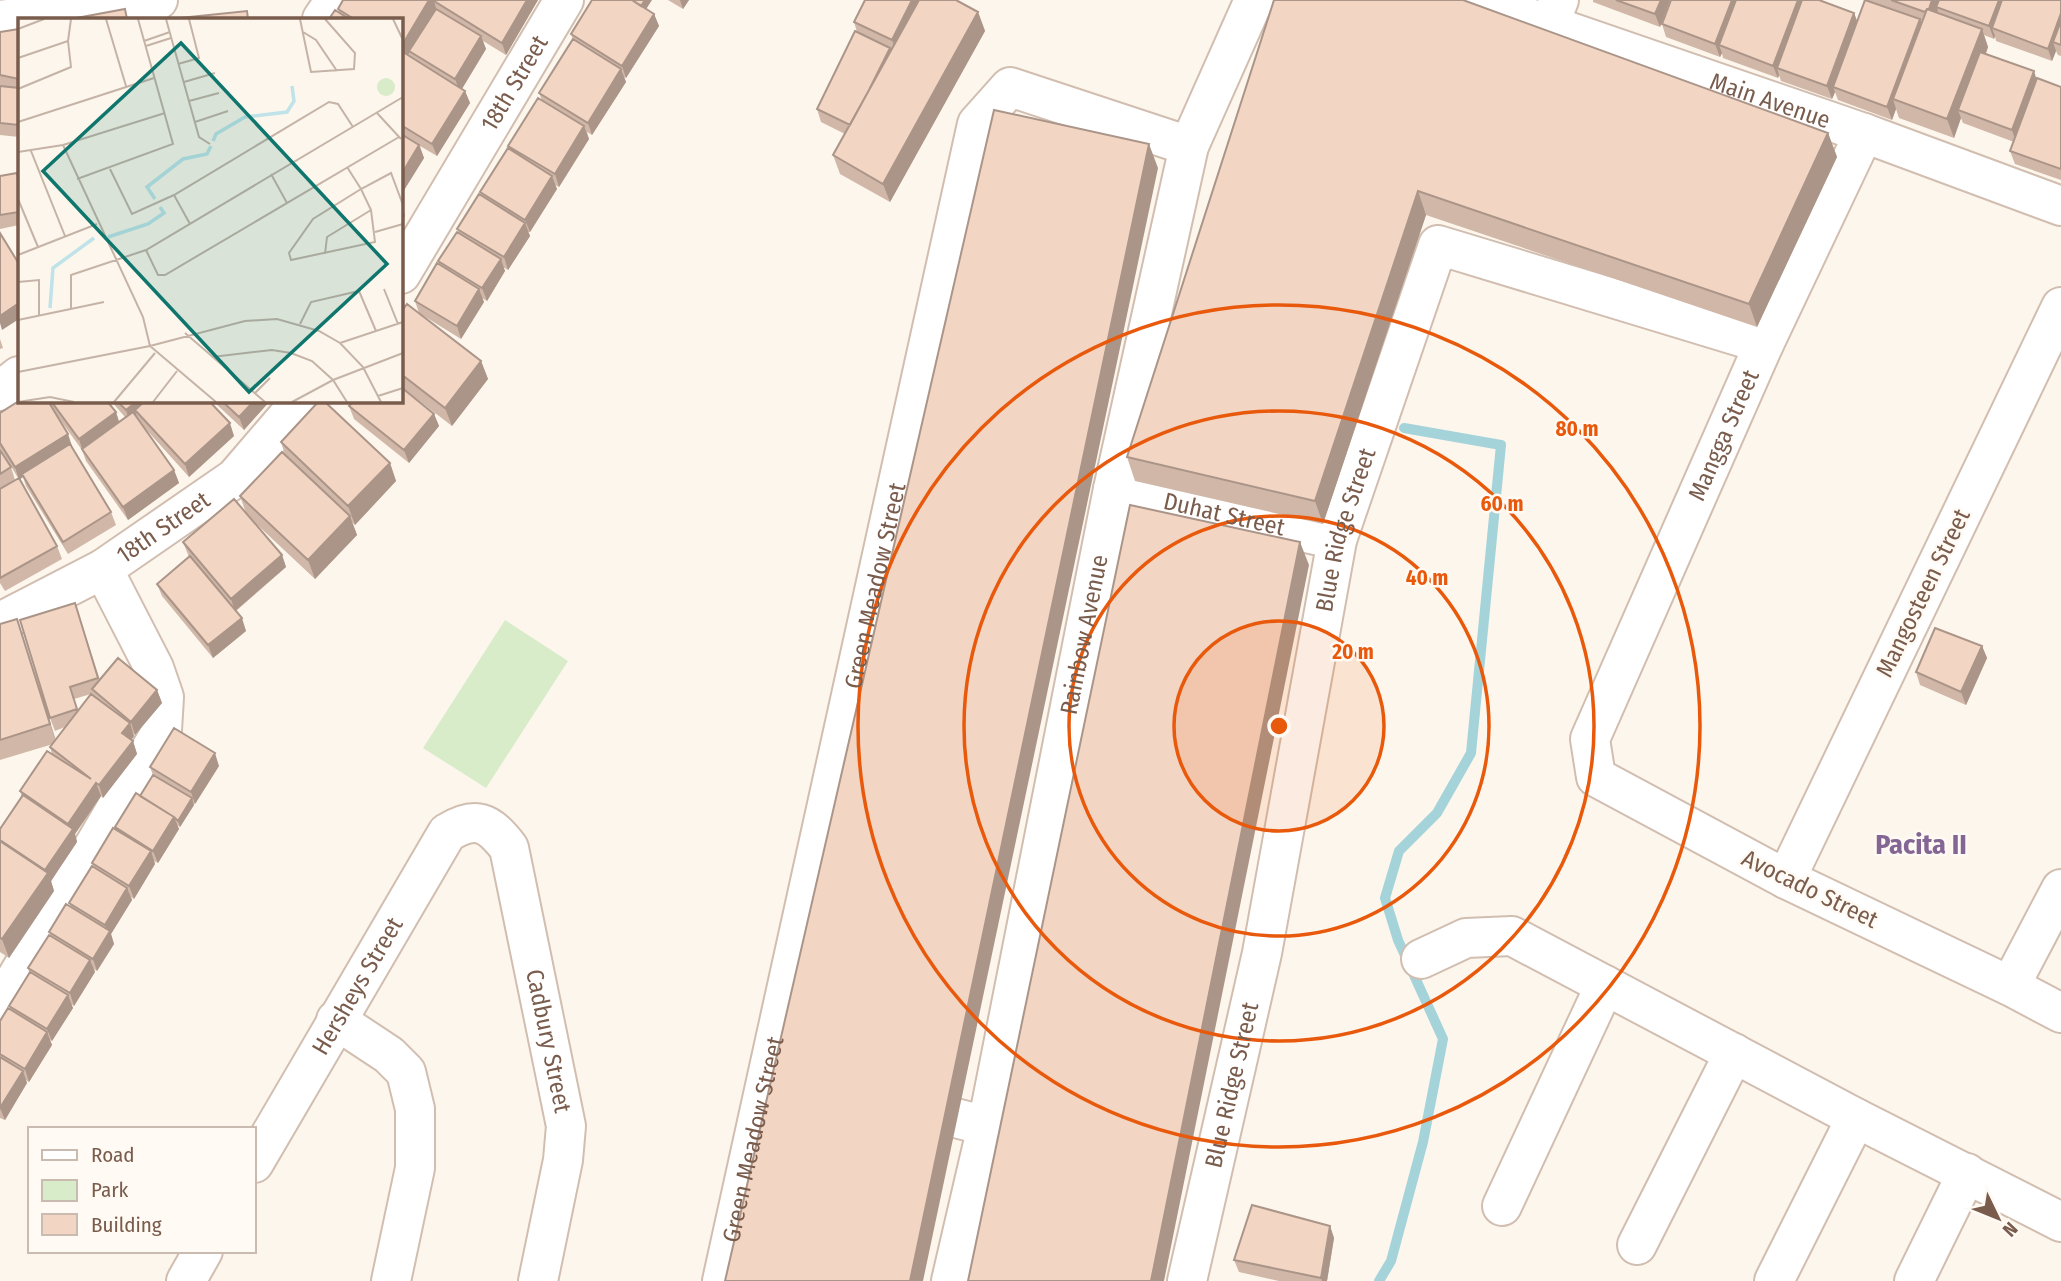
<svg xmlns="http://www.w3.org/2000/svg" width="2061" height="1281" viewBox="0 0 2061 1281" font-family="'Fira Sans Condensed',sans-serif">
<rect width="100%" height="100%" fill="#fdf6ec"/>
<!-- green -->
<path fill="#d8ecc9" d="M505 620 568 661 486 788 423 748Z"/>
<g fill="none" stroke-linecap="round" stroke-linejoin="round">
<!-- stream -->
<path stroke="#a5d3da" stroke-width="10" d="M1379 1281 1391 1261 1423 1142 1443 1039 1398 940 1385 898 1399 851 1437 813 1471 753 1501 445 1404 428"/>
<!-- minor casing -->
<g stroke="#d1beb0" stroke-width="42">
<g id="minor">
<path d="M322 19 335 0"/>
<path d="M0 20 158 0"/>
<path d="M1549 25 1559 0"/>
<path d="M0 391 19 376"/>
<path id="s1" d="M1113 489 1337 540"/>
<path id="s2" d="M1786 879 1596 777 1590 739 1764 344 1864 133"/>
<path d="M1421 959 1466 938 1512 936 1856 1118 2061 1222"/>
<path d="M2010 986 2061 889"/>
<path d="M0 1006 162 730 164 697 154 668 103 569"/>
<path d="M336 1020 389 1055 406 1072 415 1109V1168L391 1281"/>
<path d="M908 1106 987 1126"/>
<path id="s3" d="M254 1163 447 833C476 815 489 822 509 848L566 1126 563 1160 538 1281"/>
<path d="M1502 1206 1605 985"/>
<path d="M1637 1245 1734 1053"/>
<path d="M186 1281 203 1251"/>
<path id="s4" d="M722 1281 977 124 1010 87 1189 146"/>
<path id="s5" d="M1187 1281 1262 953 1337 540 1438 245 1764 344"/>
<path d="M1774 1281 1856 1118"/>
<path d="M1914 1281 1967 1173"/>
</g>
</g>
<!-- tertiary casing -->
<g stroke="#d1beb0" stroke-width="42">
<g id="tertiary">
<path id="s6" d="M1477 0 1864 133 2061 206"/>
<path id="s7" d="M401 274 564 0"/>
<path d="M2061 307 1786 879 2010 986 2061 1013"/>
<path id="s8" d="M0 622 103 569 235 478 301 401"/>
<path id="s9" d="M951 1281 987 1126 1113 489 1189 146 1254 0"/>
</g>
</g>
<!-- minor -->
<use href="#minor" stroke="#fff" stroke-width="38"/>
<!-- tertiary -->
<use href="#tertiary" stroke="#fff" stroke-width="38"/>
</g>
<!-- wall -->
<path fill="#d1b7a8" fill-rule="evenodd" d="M343 0H538L506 55 483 41 486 49 462 89 465 91 470 103 437 156 420 146 424 158 401 195V19H329L339 13 338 9Z
M668 0H689L683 9Z
M1274 0 1828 133 1837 157 1757 327 1426 215 1323 524 1135 481 1127 457Z
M1593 0H1670L1660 27 1593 2Z
M1863 0H2061V56L2058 55 2056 51 2052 61 1996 41 1995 36 1994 39 1984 35 1988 47 1986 54 2037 80 2061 87V180L2015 164 2010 151 2014 142 1963 123 1961 118 1954 138 1899 118 1896 109 1892 120 1838 100 1835 92 1832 99 1781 81 1779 75 1778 78 1723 58 1722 53 1720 57 1666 37 1662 24 1821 1 1854 13 1857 21 1865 1Z
M646 9 654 14 659 26 626 78 624 77 626 82 592 135 587 132 589 139 559 187 555 185 557 189 530 232H528L530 236 508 270 503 267 505 271 487 301 482 298 484 302 461 339 419 313 415 301 439 265 438 261 459 233 457 229 481 195 480 192 509 149 508 146 542 100 539 93 573 39 571 34Z
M978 12 985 31 890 202 840 174 833 155 845 134 821 122 817 109 857 32 854 22Z
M19 29V137L0 135V32Z
M17 173 19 178V225L0 229V176Z
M401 312 481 361 488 379 452 426 404 389 434 414 439 426 409 463 354 419 349 406 401 401Z
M0 339 3 348 0 349Z
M19 401H107L116 412 119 422 125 417 111 401H209L234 436 189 477 144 427 174 470 179 483 128 520 86 461 82 450 56 414 72 446V447L111 512 116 525 68 554 26 486 23 477 20 479 57 546 62 559 5 591 0 583V450L11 467 15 480 18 478 0 448V413Z
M213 401H270L244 430Z
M281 442 390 463 396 481 355 525 352 522 357 535 315 579 249 517 282 555 286 567 236 611 246 631 213 658 162 596 157 584 189 557 183 542 246 513 240 496 285 455Z
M75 603 100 680 157 690 162 703 135 735 133 733 134 736 131 740 133 741 137 754 103 798 101 796 75 834 77 842 51 881 54 891 9 958 0 952V829L22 797 20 791 52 754 50 747 53 744 0 760V624L17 619 56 740 65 727 55 731 50 718ZM91 694 78 711 74 699Z
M1982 646 1987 658 1966 705 1920 685 1916 672Z
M219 766 195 804 193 803 194 805 180 827 177 825 179 829 158 863 154 861 155 864 134 899 131 897 132 900 111 934 114 944 97 971 94 969 95 972 74 1006 71 1004 73 1008 52 1041 50 1040 52 1045 29 1082 26 1080 27 1083 5 1120 0 1118V1021L11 1010 9 1006 29 972 28 968 51 936 49 932 71 907 69 903 93 867 92 863 116 829 115 827 140 796 153 775 150 767Z
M1330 1226 1334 1238 1327 1281H1279L1239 1272 1234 1260Z"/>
<!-- shaded-wall -->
<path fill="#aa9588" d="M429 0H441L434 1 436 8 405 60 401 47Z
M527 0H538L506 55 502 43Z
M645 0H652L643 14 641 7Z
M680 0H689L683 9Z
M912 0H928L899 59 892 40Z
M1661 0H1670L1660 27 1655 14Z
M1732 0H1741L1719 45 1722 53 1720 57 1715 44Z
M1798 0H1806L1777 68 1779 75 1778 78 1773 66Z
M1932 0H1942L1936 7 1938 10 1932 26 1927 13Z
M1999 0H2008L1992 28 1995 36 1994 39 1989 26Z
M978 12 985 31 890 202 883 184Z
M1854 13 1859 26 1833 87 1835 92 1832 99 1827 86Z
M2061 13V38L2053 42 2056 51 2052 61 2048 49Z
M654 14 659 26 626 78 622 66Z
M1920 19 1925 32 1893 99 1896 109 1892 120 1887 107Z
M1982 29 1988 47 1964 112 1958 110 1961 118 1954 138 1947 119Z
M481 36 486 49 460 92 455 79Z
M890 48 894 61 852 126Z
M621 69 626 82 592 135 588 123Z
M2034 71 2038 84 2016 142 2012 130Z
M465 91 470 103 437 156 432 144Z
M584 126 589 139 559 187 555 174Z
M1828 133 1837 157 1757 327 1749 304Z
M1149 144 1158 168 923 1281H910Z
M419 145 424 158 401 195V175Z
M552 176 557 189 530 232 525 220Z
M1418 191 1426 215 1323 524 1315 501Z
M401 203 405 216 401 223Z
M525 223 530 236 508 270 504 257Z
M501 259 505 271 487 301 482 288Z
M479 289 484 302 461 339 457 326Z
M19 303V319L2 330 0 323V316Z
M481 361 488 379 452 426 445 408Z
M137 401H156L135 410 137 417 130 423 126 410Z
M254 401H270L244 430 239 417Z
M116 412 120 425 83 452 79 439Z
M434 414 439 426 409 463 404 450Z
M230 423 234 436 189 477 185 464Z
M68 434 72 446 24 477 22 474 23 477 19 480 15 467Z
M390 463 396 481 355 525 348 506Z
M174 470 179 483 128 520 123 507Z
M350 516 357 535 315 579 308 560Z
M1300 542 1309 565 1164 1281H1151Z
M282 555 286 567 235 611 231 599Z
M242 618 246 631 213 658 208 645Z
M17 619 23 637 56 742 50 724Z
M1982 646 1987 658 1966 705 1961 692Z
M157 690 162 703 135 735 131 722Z
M130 723 134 736 127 746 122 733Z
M133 741 137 754 103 798 99 785Z
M215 753 219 766 195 804 191 792Z
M96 783 101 796 75 834 77 842 51 881 54 891 9 958 2 939 45 870 71 832 68 824Z
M192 798 194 805 180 827 178 821Z
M174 817 179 829 158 863 153 851Z
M151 851 155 864 134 899 129 886Z
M127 888 132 900 111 934 114 944 97 971 93 959 108 934 105 925Z
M90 960 95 972 74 1006 70 993Z
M68 995 73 1008 52 1041 47 1029Z
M47 1032 52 1045 29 1082 25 1069Z
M23 1071 27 1083 5 1120 0 1108Z
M1330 1226 1334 1238 1327 1281H1322L1321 1278Z"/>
<!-- building -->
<path fill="#f3d5c3" stroke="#aa9588" stroke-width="2" d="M343 0H429L401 47V19H354L338 9Z
M435 0H527L502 43 434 1Z
M592 0H632L654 14 622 66 571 34Z
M632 0H645L641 6Z
M865 0H912L892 40 854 22Z
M919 0H956L978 12 883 184 833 155Z
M1274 0H1463L1828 133 1749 304 1418 191 1315 501 1127 457Z
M1616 0H1661L1655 14Z
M1671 0H1732L1715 44 1662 24Z
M1736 0H1798L1773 66 1719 45Z
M1802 0H1819L1854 13 1827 86 1777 68Z
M1865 0 1920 19 1887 107 1833 87Z
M1891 0H1932L1929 9H1927L1925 12Z
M1939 0H1999L1989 26 1936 7Z
M2002 0H2061V13L2048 49 1992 28Z
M125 9 127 19H71Z
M436 9 481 36 455 79 409 51Z
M1927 9 1982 29 1947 119 1893 99Z
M335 10 349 19H329Z
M247 11 248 19H170Z
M2061 21V45L2053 42Z
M19 29V79L0 75V32Z
M855 31 890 48 869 90 850 125 817 109Z
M573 39 621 69 588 123 539 93Z
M403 52 465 91 432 144 401 125V56Z
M1980 52 2034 71 2012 130 1958 110Z
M2037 78 2061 87V169L2010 151Z
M0 86 19 88V125L0 123Z
M538 98 584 126 555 174 508 146Z
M994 110 1149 144 910 1281H725Z
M401 134 419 145 401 175Z
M508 148 552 176 525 220 480 192Z
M17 173 19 184V212L0 215V176Z
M479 194 525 223 504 257 457 229Z
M457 232 501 259 482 288 438 261Z
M0 233 19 264V303L0 316Z
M437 263 479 289 457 326 415 301Z
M407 304 481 361 445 408 401 374V312Z
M401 387 434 414 404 450 349 406 354 401H401Z
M19 401H48L68 434 15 467 0 443V413Z
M51 401H107L116 412 79 439Z
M117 401H137L126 410Z
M145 401H209L230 423 185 464 135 410Z
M222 401H254L239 417Z
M319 401H324L390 463 348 506 281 442Z
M133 412 174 470 123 507 82 449Z
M70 444 111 512 63 542 22 474Z
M0 450 11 467 0 474Z
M282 452 350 516 308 560 240 496Z
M19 478 57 546 0 578V489Z
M234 499 282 555 231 599 183 542Z
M1130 505 1300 542 1151 1281H968Z
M190 556 242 618 208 645 157 584Z
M75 603 98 678 70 687 77 709 50 718 20 620Z
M17 619 50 724 0 740V624Z
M1935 628 1982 646 1961 692 1916 672Z
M118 658 157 690 131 722 92 689Z
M91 694 130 723 122 733 133 741 99 785 96 783 68 824 20 791 47 751 91 779 50 747Z
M174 728 215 753 191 792 150 767Z
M153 775 192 798 178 821 174 817 140 796Z
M136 793 174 817 153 851 115 827Z
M23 795 73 829 45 870 0 840V829Z
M113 828 151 851 129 886 92 863Z
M0 841 48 873 2 939 0 938Z
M92 866 127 888 105 925 69 903Z
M66 904 110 931 93 959 49 932Z
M49 935 90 960 70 993 28 968Z
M30 972 68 995 47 1029 9 1006Z
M8 1008 47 1032 25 1069 0 1054V1021Z
M0 1057 23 1071 0 1108Z
M1252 1205 1330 1226 1321 1278 1234 1260Z"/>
<!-- distance rings -->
<circle cx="1279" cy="726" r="105" fill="#e8590c" fill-opacity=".12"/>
<g fill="none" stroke="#e8590c" stroke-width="3.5">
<circle cx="1279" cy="726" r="105"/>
<circle cx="1279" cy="726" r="210"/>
<circle cx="1279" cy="726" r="315"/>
<circle cx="1279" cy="726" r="421"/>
</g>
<g text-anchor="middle" stroke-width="5" stroke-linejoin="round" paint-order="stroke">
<!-- street labels -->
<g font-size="24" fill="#7a5c4d" stroke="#fffaf3">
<text dy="8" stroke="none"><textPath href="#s7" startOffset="222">18th Street</textPath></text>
<text dy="8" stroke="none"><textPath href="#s6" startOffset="310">Main Avenue</textPath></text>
<text dy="8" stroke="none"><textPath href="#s2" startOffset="586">Mangga Street</textPath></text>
<text dy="8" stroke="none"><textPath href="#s1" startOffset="114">Duhat Street</textPath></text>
<text dy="8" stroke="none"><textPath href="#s8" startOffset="189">18th Street</textPath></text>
<text dy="8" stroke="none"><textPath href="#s5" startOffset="768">Blue Ridge Street</textPath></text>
<text dy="8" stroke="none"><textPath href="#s4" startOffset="712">Green Meadow Street</textPath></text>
<text transform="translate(1923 593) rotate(-64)" y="8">Mangosteen Street</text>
<text dy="8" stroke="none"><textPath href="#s9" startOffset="660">Rainbow Avenue</textPath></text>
<text transform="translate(1810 889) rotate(26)" y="8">Avocado Street</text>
<text dy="8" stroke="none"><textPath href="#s3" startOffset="205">Hersheys Street</textPath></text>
<text dy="8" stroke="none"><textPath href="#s3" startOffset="653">Cadbury Street</textPath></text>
<text dy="8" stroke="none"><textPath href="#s5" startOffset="201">Blue Ridge Street</textPath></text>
<text dy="8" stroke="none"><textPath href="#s4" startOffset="145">Green Meadow Street</textPath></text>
</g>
<!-- quarter labels -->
<g font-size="28" font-weight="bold" fill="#846695" stroke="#fffaf3">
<text x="1921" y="854">Pacita II</text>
</g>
</g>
<!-- overview -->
<g transform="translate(18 18)">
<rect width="385" height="385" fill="#fdf6ec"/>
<path d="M359 69a9 9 0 1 1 18 0a9 9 0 1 1-18 0Z" fill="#d8ecc9"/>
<path fill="none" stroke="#bfe3e8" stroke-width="3.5" d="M195 123 198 116 227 99 269 94 276 83 274 68M137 181 129 169 165 141 189 136 193 128M90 219 130 206 146 195 142 189M32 290 35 250 76 220"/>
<path fill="none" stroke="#c5b3a7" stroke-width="2" d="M88 1 108 68M148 1 181 119 192 126M282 1 293 54 336 51 337 35 307 1M375 1 385 22M0 11 26 1M285 14 298 22 319 53M126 23 152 14M128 28 153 20M0 40 50 23M160 46 181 40 171 1M166 64 197 55M0 71 53 49 50 23 53 1M171 83 201 75M359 95 383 121M0 104 136 60M177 104 210 93M45 127 125 299 132 328 198 384M13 133 47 218M0 134 45 127 147 95M329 149 343 171 353 192 357 224 273 242 271 235 295 201 343 171 373 155 385 187M92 151 114 196 156 177 311 84 320 86 335 109M253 156 269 185M59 161 155 126 120 1M156 177 172 206M0 181 20 229M357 214 385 206M128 232 140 257H147L381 119M307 236 309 219 353 192M0 237 79 206M0 264 21 262V297M366 271 380 306M53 290V257L128 232 385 79M0 302 86 284M282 306 293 284 341 273 358 313M167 315 247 384M322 325 385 304M194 339 254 332 273 335 294 343 315 362 329 384M0 354 132 328 227 303 259 301 301 313 322 325 345 349 363 384M237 375 252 360M360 378 385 370M0 384 32 379 56 384M96 384 137 335M135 384 159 353M274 384 315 362 385 335"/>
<path fill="#0f766e" fill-opacity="0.15" stroke="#0f766e" stroke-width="3.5" d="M163 25 369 246 231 374 25 153Z"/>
<rect width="385" height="385" fill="none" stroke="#7a5c4d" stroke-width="3.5"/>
</g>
<circle cx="1279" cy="726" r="10" fill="#e8590c" stroke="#fffaf3" stroke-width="3.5"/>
<g font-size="21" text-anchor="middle" font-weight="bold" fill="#e8590c" stroke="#fffaf3" stroke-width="5" stroke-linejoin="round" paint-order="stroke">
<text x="1577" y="436">80 m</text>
<text x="1502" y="511">60 m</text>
<text x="1427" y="585">40 m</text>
<text x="1353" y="659">20 m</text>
</g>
<!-- legend -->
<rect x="28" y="1127" width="228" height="126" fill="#fffaf3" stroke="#cabbb1" stroke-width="2"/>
<rect x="42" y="1150" width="35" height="10" fill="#ffffff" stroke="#cabbb1" stroke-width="2"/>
<text x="91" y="1162" font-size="21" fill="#7a5c4d">Road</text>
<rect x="42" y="1180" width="35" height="21" fill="#d8ecc9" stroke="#cabbb1" stroke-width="2"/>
<text x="91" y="1197" font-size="21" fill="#7a5c4d">Park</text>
<rect x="42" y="1214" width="35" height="21" fill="#f3d5c3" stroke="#cabbb1" stroke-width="2"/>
<text x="91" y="1232" font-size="21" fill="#7a5c4d">Building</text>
<!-- north arrow -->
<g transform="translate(1998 1218) rotate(133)" stroke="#fffaf3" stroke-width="5" paint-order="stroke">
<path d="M0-5L12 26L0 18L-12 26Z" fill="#7a5c4d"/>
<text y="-10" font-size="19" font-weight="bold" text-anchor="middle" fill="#7a5c4d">N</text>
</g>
</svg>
